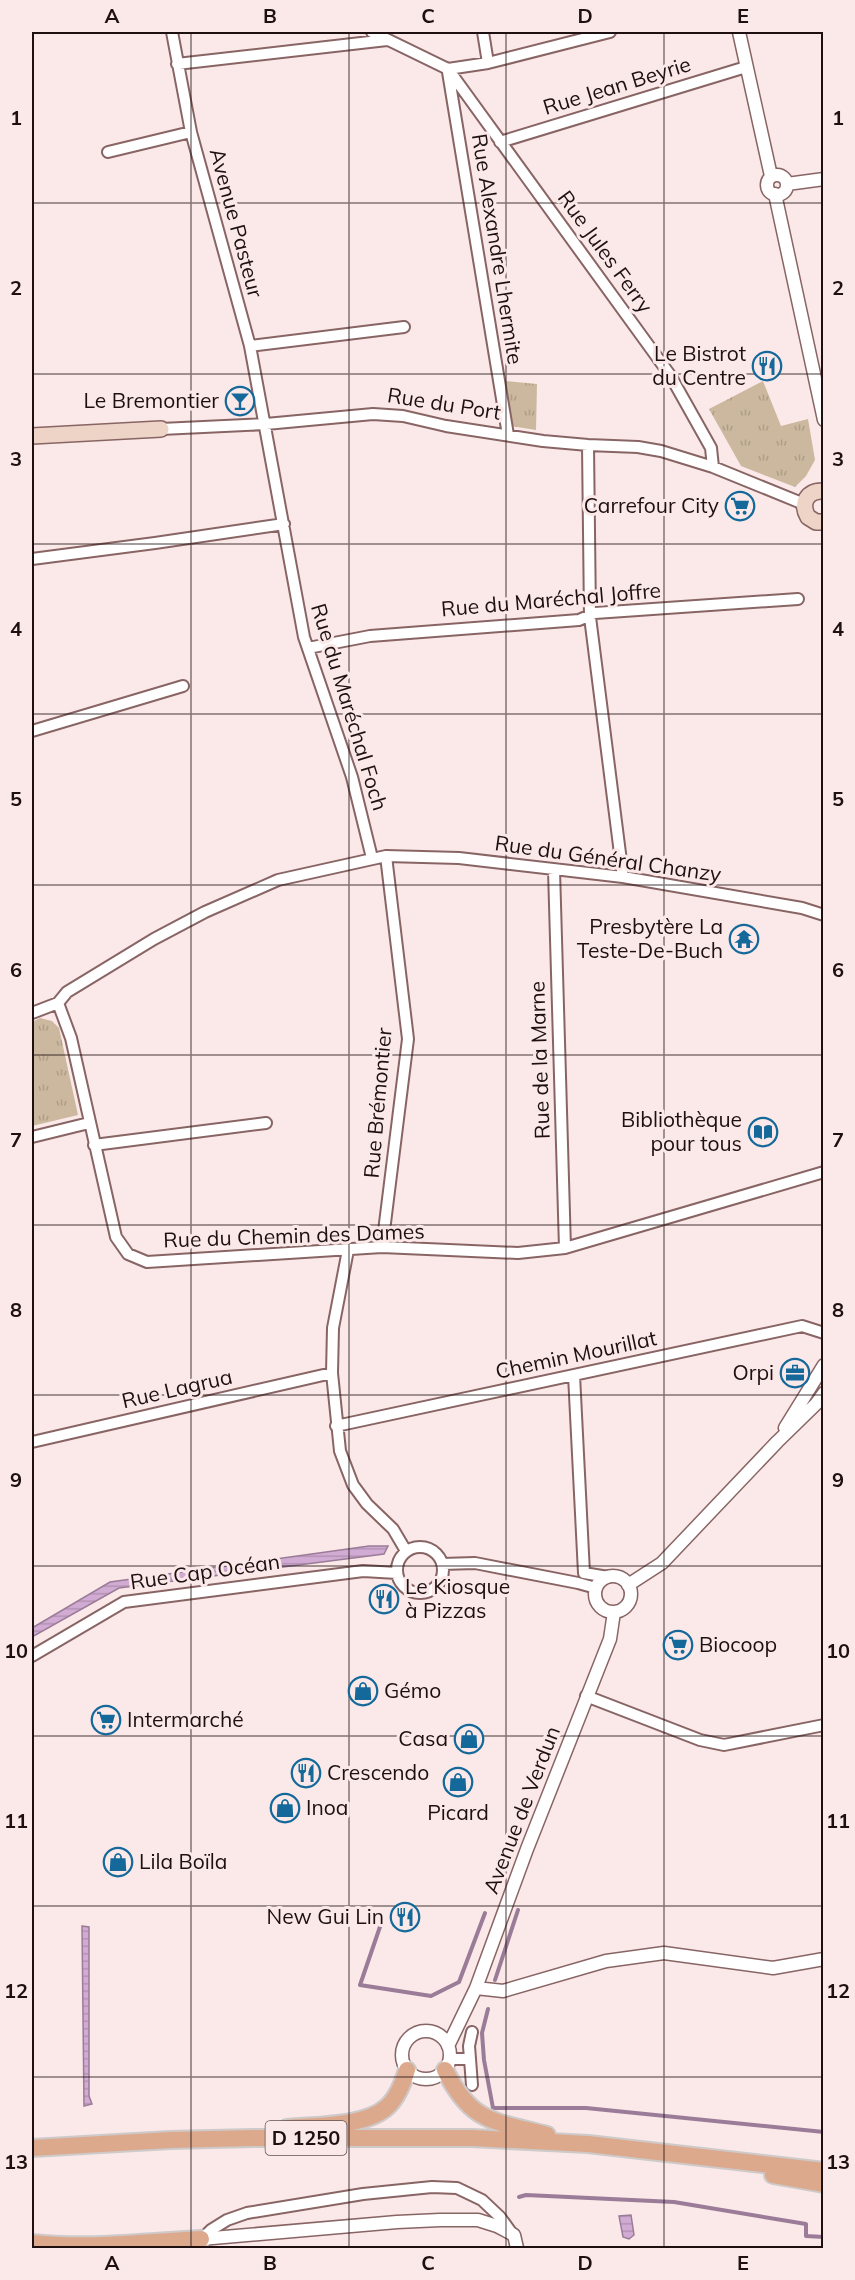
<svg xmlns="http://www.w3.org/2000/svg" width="855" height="2280" viewBox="0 0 855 2280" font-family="Mulish,sans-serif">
<defs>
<pattern id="grass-tufts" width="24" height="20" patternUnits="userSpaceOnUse" patternTransform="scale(1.5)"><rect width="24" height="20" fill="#cbb89e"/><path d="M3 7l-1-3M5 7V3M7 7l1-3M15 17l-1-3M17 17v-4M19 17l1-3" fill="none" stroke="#ae9d87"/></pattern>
<pattern id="water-rules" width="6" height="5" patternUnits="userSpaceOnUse" patternTransform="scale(1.5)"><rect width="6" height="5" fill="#d1abd3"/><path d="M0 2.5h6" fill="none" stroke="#b392b4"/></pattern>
</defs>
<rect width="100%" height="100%" fill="#fae9e8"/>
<!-- grass -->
<path fill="url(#grass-tufts)" d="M506 381 537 384 536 430 511 426Z
M763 381 781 426 808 419 815 460 806 476 795 487 741 466 709 409Z
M40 1018 52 1021 59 1028 78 1115 32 1126V1022Z"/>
<!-- water -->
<path fill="url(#water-rules)" stroke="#9b7c98" stroke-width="1.5" d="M369 1546H388L384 1554 119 1588 32 1637V1628L110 1582Z
M82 1926 89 1927V2096L92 2104 84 2106Z
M631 2215 634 2235 629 2239 623 2237 619 2216Z"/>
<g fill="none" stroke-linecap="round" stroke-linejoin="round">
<!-- stream -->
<path stroke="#9b7c98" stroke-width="4" d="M383 1918 360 1985 431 1996 459 1982 485 1913
M495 1980 518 1910
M488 2009 482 2033 484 2060 493 2108H586L824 2132
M519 2197 526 2195 674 2202 806 2224V2236L824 2237"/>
<!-- minor casing -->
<g stroke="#886564" stroke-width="14">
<path id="minor" d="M172 32 191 132 250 346 304 637 352 777 372 858
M372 32 448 69 488 63 610 32
M483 32 488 63
M177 64 387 40
M448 69 670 375 711 448 713 467
M448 72 508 435
M500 142 746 67
M108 152 191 132
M250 346 404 327
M161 429 266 424 373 414 403 416 446 426 543 441 588 445 638 447 661 451 713 467 804 504
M588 445 590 617 623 877
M32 559 155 543 284 524
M308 648 370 636 579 620 595 613 798 599
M32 731 183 686
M554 870 565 1248
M58 1003 71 1038 116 1237 128 1254 147 1262 382 1247 518 1253 565 1248 824 1172
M32 1013 58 1003 67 992 154 939 205 912 278 880 386 856 459 858 623 877 802 908 824 915
M32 1137 89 1123
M94 1145 266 1123
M382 1247 408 1039 386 856
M348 1250 333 1328 332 1373 340 1451 353 1485 367 1504 393 1529 406 1551
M574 1375 584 1573 608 1577
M336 1426 802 1326 824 1333
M32 1442 332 1373
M397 1570a23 23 0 1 1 46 0a23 23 0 1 1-46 0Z
M442 1564 475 1563 578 1583 596 1588
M32 1656 124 1602 363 1571 397 1573
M586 1696 700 1740 724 1745 824 1725
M472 2032 469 2046 472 2085
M450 2059H470
M193 2248 211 2230 227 2220 247 2213 363 2194 432 2187 457 2188 482 2200 500 2217 513 2235"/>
</g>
<!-- tertiary casing -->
<g stroke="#886564" stroke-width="15">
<path id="tertiary" d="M739 32 771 176
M767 185a10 10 0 1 1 20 0a10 10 0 1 1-20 0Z
M787 184 824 179
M775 194 824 420
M785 1428 824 1365
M595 1594a18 18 0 1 1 36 0a18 18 0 1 1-36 0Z
M628 1585 662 1563 777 1442 816 1404 824 1393
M476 1988 503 1991 606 1961 664 1953 773 1968 824 1959
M402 2055a24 24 0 1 1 48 0a24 24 0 1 1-48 0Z
M448 2046 476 1988 527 1849 610 1639 614 1612
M201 2239 397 2222 440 2220H478L497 2226 514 2235 517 2248"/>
</g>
<!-- secondary casing -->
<g stroke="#886564" stroke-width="18">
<path id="secondary" d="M32 436 161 429
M824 491C807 490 800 503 808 517L816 522H824"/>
</g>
<!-- primary casing -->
<g stroke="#cecaca" stroke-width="20">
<path id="primary" d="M445 2070C471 2123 494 2121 547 2135
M287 2128C316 2125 365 2127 387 2107 397 2098 403 2083 407 2070
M32 2148 170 2140 253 2138H472L588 2144 824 2171
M773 2175 824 2184
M32 2243C87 2249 145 2242 201 2239"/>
</g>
<!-- minor -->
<use href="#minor" stroke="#fff" stroke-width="10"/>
<!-- tertiary -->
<use href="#tertiary" stroke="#fff" stroke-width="12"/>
<!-- secondary -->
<use href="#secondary" stroke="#eed4c6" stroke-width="15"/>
<!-- primary -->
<use href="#primary" stroke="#dda98d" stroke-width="16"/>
</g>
<!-- grid -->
<path fill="none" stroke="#1e1010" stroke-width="1.5" stroke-opacity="0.55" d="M191 32V2248M349 32V2248M506 32V2248M664 32V2248M32 203H824M32 374H824M32 544H824M32 714H824M32 885H824M32 1055H824M32 1225H824M32 1395H824M32 1566H824M32 1736H824M32 1906H824M32 2077H824"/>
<!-- icons -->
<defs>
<g id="restaurant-ring" transform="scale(1.5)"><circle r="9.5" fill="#fae9e8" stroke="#14699a" stroke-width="1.5"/><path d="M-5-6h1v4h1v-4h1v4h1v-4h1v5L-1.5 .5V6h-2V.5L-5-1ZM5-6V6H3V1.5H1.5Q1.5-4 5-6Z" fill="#14699a"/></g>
<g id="bar-ring" transform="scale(1.5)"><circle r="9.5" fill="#fae9e8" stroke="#14699a" stroke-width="1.5"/><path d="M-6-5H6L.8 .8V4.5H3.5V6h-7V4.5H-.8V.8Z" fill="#14699a"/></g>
<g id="supermarket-ring" transform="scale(1.5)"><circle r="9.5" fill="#fae9e8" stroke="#14699a" stroke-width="1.5"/><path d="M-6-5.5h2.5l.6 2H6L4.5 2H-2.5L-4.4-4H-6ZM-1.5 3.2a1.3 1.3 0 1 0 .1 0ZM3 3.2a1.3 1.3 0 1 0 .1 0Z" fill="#14699a"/></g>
<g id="temple-ring" transform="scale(1.5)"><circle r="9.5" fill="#fae9e8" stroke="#14699a" stroke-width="1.5"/><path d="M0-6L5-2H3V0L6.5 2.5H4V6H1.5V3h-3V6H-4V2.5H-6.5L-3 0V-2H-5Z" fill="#14699a"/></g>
<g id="library-ring" transform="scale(1.5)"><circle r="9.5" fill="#fae9e8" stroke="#14699a" stroke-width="1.5"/><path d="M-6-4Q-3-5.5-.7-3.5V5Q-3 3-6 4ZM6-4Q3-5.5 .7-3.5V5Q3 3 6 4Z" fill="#14699a"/></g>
<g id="office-ring" transform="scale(1.5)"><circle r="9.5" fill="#fae9e8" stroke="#14699a" stroke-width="1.5"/><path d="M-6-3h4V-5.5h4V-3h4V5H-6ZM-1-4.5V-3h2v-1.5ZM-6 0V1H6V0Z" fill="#14699a"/></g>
<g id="shop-ring" transform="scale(1.5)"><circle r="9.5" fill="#fae9e8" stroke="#14699a" stroke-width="1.5"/><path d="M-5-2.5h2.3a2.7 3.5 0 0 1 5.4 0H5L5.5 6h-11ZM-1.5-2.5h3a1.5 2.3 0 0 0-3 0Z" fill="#14699a"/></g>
</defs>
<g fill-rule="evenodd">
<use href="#restaurant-ring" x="767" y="366"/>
<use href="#bar-ring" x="240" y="401"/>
<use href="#supermarket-ring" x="740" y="506"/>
<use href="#temple-ring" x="744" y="939"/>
<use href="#library-ring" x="763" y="1132"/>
<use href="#office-ring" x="795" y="1373"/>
<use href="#restaurant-ring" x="384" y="1599"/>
<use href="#supermarket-ring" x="678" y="1645"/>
<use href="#shop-ring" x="363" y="1691"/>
<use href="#supermarket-ring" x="106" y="1720"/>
<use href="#shop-ring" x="469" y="1739"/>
<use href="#restaurant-ring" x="306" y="1773"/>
<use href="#shop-ring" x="458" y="1782"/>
<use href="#shop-ring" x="285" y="1808"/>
<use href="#shop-ring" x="118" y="1862"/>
<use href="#restaurant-ring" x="405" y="1917"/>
</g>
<g text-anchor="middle" stroke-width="6" stroke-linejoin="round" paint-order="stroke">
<!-- shield labels -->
<rect fill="#fae9e8" stroke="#605151" stroke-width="1.5" x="265.5" y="2121" width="81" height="34" rx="4.5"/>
<g font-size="20" font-weight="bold" fill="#1e1010">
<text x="306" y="2145">D 1250</text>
</g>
<!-- street labels -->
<g font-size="21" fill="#1e1010" stroke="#fae9e8">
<text transform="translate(617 86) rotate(-17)" y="7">Rue Jean Beyrie</text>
<text transform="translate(236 223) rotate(75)" y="7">Avenue Pasteur</text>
<text transform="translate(497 249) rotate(81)" y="7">Rue Alexandre Lhermite</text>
<text transform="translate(605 252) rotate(54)" y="7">Rue Jules Ferry</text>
<text transform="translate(444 404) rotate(9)" y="7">Rue du Port</text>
<text transform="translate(551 600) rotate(-5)" y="7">Rue du Maréchal Joffre</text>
<text transform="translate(349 707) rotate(73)" y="7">Rue du Maréchal Foch</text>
<text transform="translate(608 859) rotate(8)" y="7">Rue du Général Chanzy</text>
<text transform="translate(540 1060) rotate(-92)" y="7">Rue de la Marne</text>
<text transform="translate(378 1103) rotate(-85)" y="7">Rue Brémontier</text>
<text transform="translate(294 1236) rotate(-2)" y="7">Rue du Chemin des Dames</text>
<text transform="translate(576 1355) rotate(-12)" y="7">Chemin Mourillat</text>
<text transform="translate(177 1389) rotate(-13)" y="7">Rue Lagrua</text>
<text transform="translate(205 1572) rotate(-8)" y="7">Rue Cap Océan</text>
<text transform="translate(522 1810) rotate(-69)" y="7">Avenue de Verdun</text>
</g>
<!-- poi labels -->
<g font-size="21" fill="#1e1010" stroke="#fae9e8" text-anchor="end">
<text x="746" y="361">Le Bistrot<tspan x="746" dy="24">du Centre</tspan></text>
<text x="219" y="408">Le Bremontier</text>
<text x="719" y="513">Carrefour City</text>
<text x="723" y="934">Presbytère La<tspan x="723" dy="24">Teste-De-Buch</tspan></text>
<text x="742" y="1127">Bibliothèque<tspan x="742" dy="24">pour tous</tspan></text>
<text x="774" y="1380">Orpi</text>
<text x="405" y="1594" text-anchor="start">Le Kiosque<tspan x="405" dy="24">à Pizzas</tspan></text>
<text x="699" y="1652" text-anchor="start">Biocoop</text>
<text x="384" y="1698" text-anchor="start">Gémo</text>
<text x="127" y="1727" text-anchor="start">Intermarché</text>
<text x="448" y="1746">Casa</text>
<text x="327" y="1780" text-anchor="start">Crescendo</text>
<text x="306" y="1815" text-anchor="start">Inoa</text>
<text x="458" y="1820" text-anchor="middle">Picard</text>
<text x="139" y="1869" text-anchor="start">Lila Boïla</text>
<text x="384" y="1924">New Gui Lin</text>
</g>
</g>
<!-- border -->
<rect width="855" height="2280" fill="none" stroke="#fae9e8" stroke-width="66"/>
<rect x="33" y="33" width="789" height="2214" fill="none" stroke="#1e1010" stroke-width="2"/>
<g font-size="20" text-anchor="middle" font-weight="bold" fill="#1e1010">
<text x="112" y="23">A</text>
<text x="270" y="23">B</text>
<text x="428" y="23">C</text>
<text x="585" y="23">D</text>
<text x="743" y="23">E</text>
<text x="16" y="125">1</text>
<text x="838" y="125">1</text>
<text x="16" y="295">2</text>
<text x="838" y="295">2</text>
<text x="16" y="466">3</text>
<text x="838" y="466">3</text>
<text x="16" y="636">4</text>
<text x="838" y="636">4</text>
<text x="16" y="806">5</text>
<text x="838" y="806">5</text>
<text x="16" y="977">6</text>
<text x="838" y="977">6</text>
<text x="16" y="1147">7</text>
<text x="838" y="1147">7</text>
<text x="16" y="1317">8</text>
<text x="838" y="1317">8</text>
<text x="16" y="1487">9</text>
<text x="838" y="1487">9</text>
<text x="16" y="1658">10</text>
<text x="838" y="1658">10</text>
<text x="16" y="1828">11</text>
<text x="838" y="1828">11</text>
<text x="16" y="1998">12</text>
<text x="838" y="1998">12</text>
<text x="16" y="2169">13</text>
<text x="838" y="2169">13</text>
<text x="112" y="2270">A</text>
<text x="270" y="2270">B</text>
<text x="428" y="2270">C</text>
<text x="585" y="2270">D</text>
<text x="743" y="2270">E</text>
</g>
</svg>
